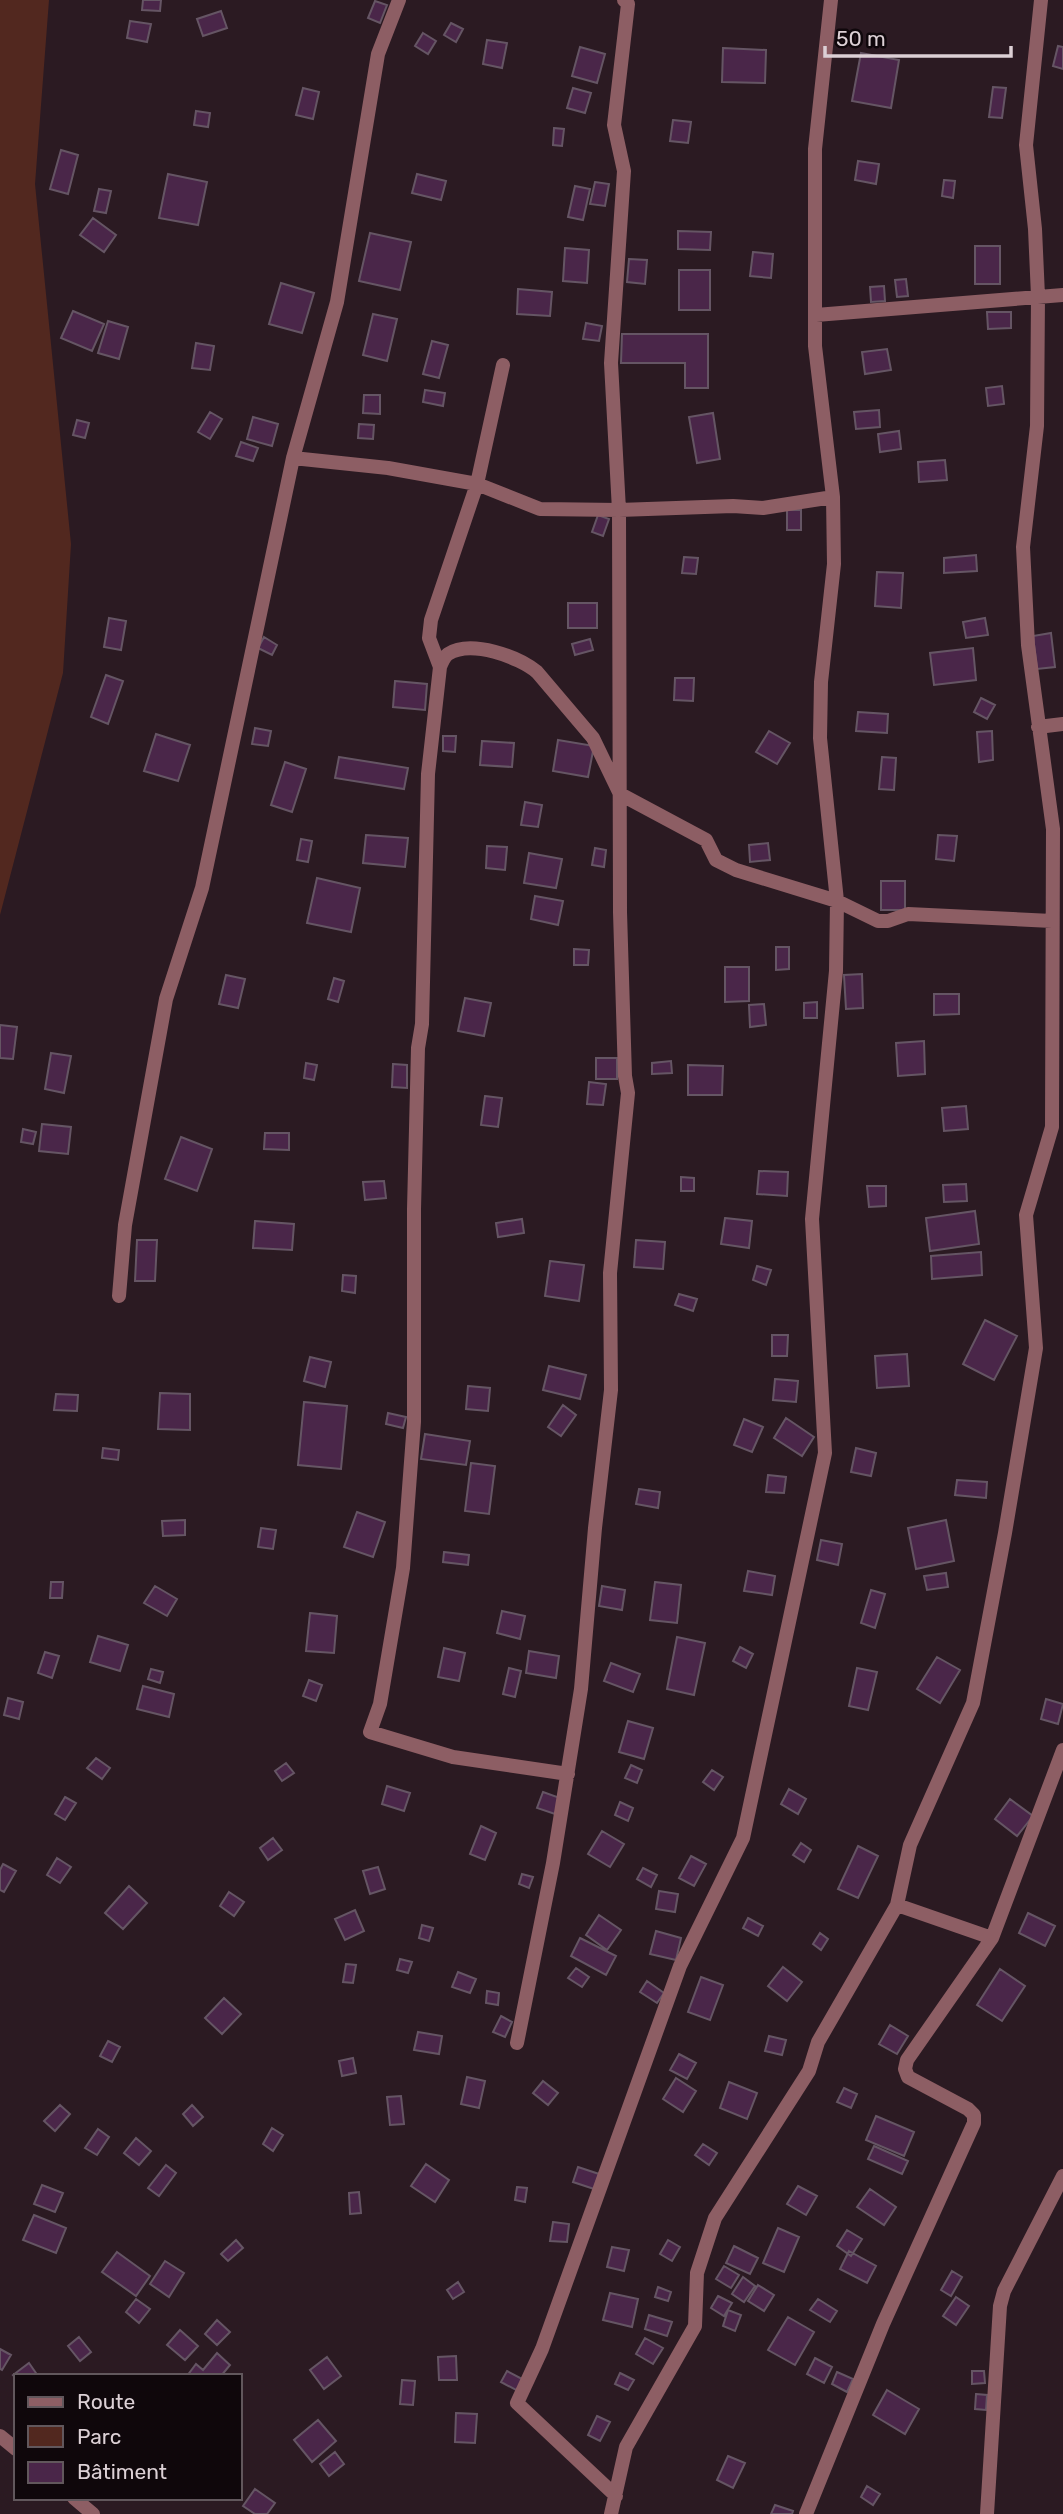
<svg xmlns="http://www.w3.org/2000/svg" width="1063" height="2514" viewBox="0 0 1063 2514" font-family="Rubik,sans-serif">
<rect width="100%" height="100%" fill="#2b1a22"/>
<!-- green -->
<path fill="#52281f" d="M0 0H49L35 184 71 544 63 673 0 915Z"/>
<!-- building -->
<path fill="#4a2649" stroke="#655564" stroke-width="2" d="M143 0H161L160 11 142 10Z
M375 1 387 5 380 23 368 18Z
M221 11 227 28 203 36 197 19Z
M130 21 151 24 147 42 127 38Z
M451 23 463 29 456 42 444 35Z
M423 33 436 41 428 54 415 46Z
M487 40 507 43 502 68 483 64Z
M1058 46 1063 47V69L1053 66Z
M580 47 605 54 597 83 572 76Z
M723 48 766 50 765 83 722 82Z
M861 53 899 60 891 108 852 101Z
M993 87 1006 88 1002 118 989 117Z
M303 88 319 92 313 119 296 115Z
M573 88 591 93 585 113 567 108Z
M196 111 210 113 208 127 194 125Z
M673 120 691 122 688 143 670 141Z
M554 128 564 129 562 146 553 145Z
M61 150 78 155 68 194 50 189Z
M858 161 879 164 876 184 855 180Z
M168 174 207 182 198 225 159 218Z
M417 174 446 181 441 200 412 193Z
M944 180 955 181 953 198 942 196Z
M595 182 609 184 605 206 590 204Z
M575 186 590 189 583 220 568 217Z
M99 189 111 191 106 213 94 211Z
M93 218 116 235 104 252 80 235Z
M678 231 711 232 710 250 678 249Z
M370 233 411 242 400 290 359 281Z
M975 246H1000V284H975Z
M565 248 589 250 587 283 563 281Z
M753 252 773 254 771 278 750 276Z
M629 259 647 260 645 284 627 282Z
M679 270H710V310H679Z
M906 279 908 296 897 297 895 280Z
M281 283 314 293 302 333 269 324Z
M884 286 885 301 871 302 870 287Z
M518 289 552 292 550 316 517 314Z
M73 311 104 324 92 351 61 338Z
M987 312H1011V328L988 329Z
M373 314 397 319 387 361 363 355Z
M108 321 128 327 119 359 98 353Z
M586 323 602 326 599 341 583 339Z
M622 334H708V388H685V363H621Z
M432 341 448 345 439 378 423 374Z
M196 343 214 346 210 370 192 368Z
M887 349 891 370 865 374 862 352Z
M1002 386 1004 404 988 406 986 388Z
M425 390 445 393 443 406 423 402Z
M364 395H380V414L363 413Z
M879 410 880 427 856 429 854 412Z
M210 412 222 419 210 439 198 432Z
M713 413 720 459 697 463 689 417Z
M253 417 278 424 272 446 247 439Z
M77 420 89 423 85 438 73 435Z
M359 424 374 425 373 439 358 438Z
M899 431 901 449 880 452 878 434Z
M241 442 258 448 253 461 236 456Z
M945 460 947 480 919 482 918 462Z
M787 510H801V530H787Z
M598 515 609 519 603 536 592 532Z
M976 555 977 571 944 573V558Z
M684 557 698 558 696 574 682 573Z
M877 572 903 573 901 608 875 606Z
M568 603H597V628H568Z
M109 618 126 621 121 650 104 647Z
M985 618 988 635 966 638 963 622Z
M1051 633 1055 667 1037 669 1033 636Z
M264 637 277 645 272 655 258 648Z
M590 639 593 650 575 655 572 644Z
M973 648 976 680 934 685 930 653Z
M106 675 123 681 108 724 91 717Z
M675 678H694L693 701 674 700Z
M395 681 427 684 425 710 393 707Z
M981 698 995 705 987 719 974 712Z
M858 712 888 714 887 733 856 731Z
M255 728 271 731 268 746 252 744Z
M769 731 790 743 777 764 756 752Z
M992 731 993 760 979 762 977 732Z
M156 734 190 745 178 781 144 771Z
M443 736H456L455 752 443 751Z
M558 740 594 746 588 777 553 771Z
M482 741 514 743 512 767 480 765Z
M339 757 408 768 404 789 335 778Z
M882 757 896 758 894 790 879 789Z
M285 762 306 769 292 812 271 805Z
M525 802 542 805 538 827 521 825Z
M366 835 408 838 405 867 363 863Z
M938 835 957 836 954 861 936 859Z
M301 839 312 841 308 862 297 860Z
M768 843 770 860 750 862 749 845Z
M487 846 507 847 505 870 486 868Z
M595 848 606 850 604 867 592 865Z
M529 853 562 859 556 888 524 883Z
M317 878 360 888 351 932 307 923Z
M881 881H905V910H881Z
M535 896 563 901 558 925 531 919Z
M776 947H789V969L776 970Z
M574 949 589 950 588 965H574Z
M725 967H749V1001L725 1002Z
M862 974 863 1008 846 1009 844 975Z
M226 975 245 979 238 1008 219 1004Z
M334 978 344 981 338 1002 328 999Z
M934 994H959V1014L934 1015Z
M465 998 491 1003 484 1036 458 1031Z
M817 1002V1018H804V1003Z
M764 1004 766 1025 750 1027 749 1005Z
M0 1025 17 1027 13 1059 0 1058Z
M924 1041 925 1074 898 1076 896 1043Z
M51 1053 71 1056 64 1093 45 1089Z
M596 1058H617V1079H596Z
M671 1061 672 1073 652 1074V1063Z
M306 1063 317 1065 314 1080 304 1078Z
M393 1064 407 1065V1088L392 1087Z
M688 1065 723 1066 722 1095H688Z
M589 1082 606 1084 603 1105 587 1104Z
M485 1096 502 1098 498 1127 481 1125Z
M966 1106 968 1129 944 1131 942 1108Z
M42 1124 71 1127 68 1154 39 1151Z
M23 1129 36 1132 33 1144 21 1142Z
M265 1133H289V1150L264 1149Z
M181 1137 212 1149 197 1191 165 1179Z
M759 1171 788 1172 787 1196 757 1194Z
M681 1177 694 1178V1191H681Z
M384 1181 386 1198 365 1200 363 1182Z
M966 1184 967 1201 944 1202 943 1185Z
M867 1186H886V1206L869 1207Z
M975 1211 979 1244 930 1251 926 1218Z
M725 1218 752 1221 749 1248 721 1244Z
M522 1219 524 1233 498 1237 496 1223Z
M255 1221 294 1224 292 1250 253 1248Z
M137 1240H157L155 1281H135Z
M636 1240 665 1242 663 1269 634 1267Z
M981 1252 982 1275 932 1279 931 1256Z
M550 1261 584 1265 579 1301 545 1296Z
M757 1266 771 1270 766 1285 753 1280Z
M343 1275 356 1276 355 1293 342 1291Z
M679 1294 697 1299 693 1311 675 1305Z
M985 1320 1017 1336 994 1380 963 1364Z
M772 1335H788L787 1356H772Z
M907 1354 909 1386 877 1388 875 1356Z
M310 1357 331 1362 325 1387 304 1381Z
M549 1366 586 1375 580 1399 543 1390Z
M775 1379 798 1381 796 1402 773 1400Z
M468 1386 490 1388 488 1411 466 1409Z
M160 1393 190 1394V1430L158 1429Z
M56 1394 78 1395 77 1411 54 1410Z
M304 1402 347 1406 341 1469 298 1465Z
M563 1405 576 1415 561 1436 548 1427Z
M388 1413 406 1417 403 1428 386 1424Z
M786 1418 814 1437 802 1456 774 1438Z
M744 1419 763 1427 752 1452 734 1445Z
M425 1434 470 1441 466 1465 421 1459Z
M103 1448 119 1450 118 1460 102 1458Z
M856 1448 876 1453 871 1476 851 1472Z
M471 1463 495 1466 489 1514 465 1511Z
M768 1475 786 1477 784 1493 766 1492Z
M957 1480 987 1482 986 1498 955 1495Z
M639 1489 660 1492 658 1508 636 1504Z
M357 1512 385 1522 373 1557 344 1547Z
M185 1520V1535L163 1536 162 1521Z
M946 1520 954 1561 916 1569 908 1528Z
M261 1528 276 1530 273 1549 258 1547Z
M821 1540 842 1544 838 1565 817 1560Z
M444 1552 469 1555 468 1565 443 1562Z
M748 1571 775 1576 772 1595 744 1591Z
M946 1573 948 1587 927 1590 924 1576Z
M51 1582H63L62 1598H50Z
M655 1582 681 1585 677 1623 650 1620Z
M155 1586 177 1599 167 1616 144 1603Z
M602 1586 625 1590 622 1610 599 1606Z
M871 1590 885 1594 875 1628 861 1623Z
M502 1611 525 1616 520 1639 497 1633Z
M310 1613 337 1616 334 1653 306 1651Z
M98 1636 128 1645 120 1671 90 1662Z
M677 1637 705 1643 694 1695 667 1689Z
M740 1647 753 1654 746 1668 733 1661Z
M444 1648 465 1653 459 1681 438 1677Z
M529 1651 559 1656 556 1678 526 1673Z
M45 1652 59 1656 52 1678 38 1673Z
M937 1657 960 1670 940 1703 917 1689Z
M611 1663 640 1674 633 1692 604 1681Z
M509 1668 521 1671 515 1697 503 1694Z
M857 1668 877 1672 868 1710 849 1706Z
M151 1669 163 1672 160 1683 148 1679Z
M309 1680 322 1685 316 1701 303 1696Z
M143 1686 174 1694 169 1717 137 1709Z
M8 1698 23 1702 19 1719 4 1715Z
M1046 1699 1063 1704 1058 1724 1041 1719Z
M628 1721 653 1728 644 1759 619 1752Z
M96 1758 110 1768 102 1779 87 1768Z
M286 1763 294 1773 282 1781 275 1771Z
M631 1765 642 1770 637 1783 625 1778Z
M712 1770 723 1777 714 1790 703 1782Z
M387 1786 410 1793 404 1811 382 1804Z
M789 1789 806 1799 798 1814 781 1804Z
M543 1792 560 1798 555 1814 537 1808Z
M65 1797 76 1803 65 1820 55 1814Z
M1010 1799 1033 1816 1017 1836 995 1819Z
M620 1802 633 1808 628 1821 615 1815Z
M481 1826 496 1833 485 1860 470 1854Z
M602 1831 624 1844 610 1867 588 1854Z
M273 1838 282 1850 268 1860 260 1848Z
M801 1843 811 1850 804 1862 793 1855Z
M858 1846 878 1856 858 1898 838 1889Z
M691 1856 706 1864 694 1886 679 1878Z
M57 1858 71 1867 60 1883 47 1875Z
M3 1864 16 1871 4 1892 0 1890V1870Z
M378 1867 385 1889 370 1894 363 1871Z
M643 1868 657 1875 651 1887 637 1879Z
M522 1874 533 1877 529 1888 519 1884Z
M129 1886 147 1903 123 1929 105 1913Z
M659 1891 678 1894 675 1912 656 1909Z
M229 1892 244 1902 234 1916 220 1906Z
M355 1910 364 1931 345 1940 335 1919Z
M1028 1913 1055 1926 1045 1946 1019 1933Z
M599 1915 621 1930 607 1950 586 1935Z
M748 1918 763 1926 758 1936 743 1928Z
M422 1925 433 1928 429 1941 419 1938Z
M656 1931 681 1938 676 1960 650 1954Z
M820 1933 828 1939 821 1950 813 1944Z
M580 1938 616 1956 606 1975 571 1956Z
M400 1959 412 1962 408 1973 397 1970Z
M346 1964 356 1965 353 1983 343 1982Z
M783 1967 802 1982 787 2001 768 1986Z
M576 1968 589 1977 582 1987 568 1978Z
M1000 1969 1025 1986 1002 2021 977 2005Z
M458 1972 476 1979 470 1993 452 1987Z
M701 1977 723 1985 710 2020 688 2012Z
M647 1981 664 1993 657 2003 640 1992Z
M487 1991 499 1993 498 2005 486 2003Z
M224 1998 241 2014 222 2034 205 2018Z
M501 2016 512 2022 505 2037 493 2032Z
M890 2025 908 2036 897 2054 879 2044Z
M418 2032 442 2036 439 2054 414 2050Z
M769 2036 786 2040 782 2055 765 2051Z
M108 2041 120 2047 112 2062 100 2056Z
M679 2054 696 2063 687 2079 670 2070Z
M353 2058 356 2073 342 2076 339 2061Z
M467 2077 485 2081 479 2108 461 2104Z
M676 2078 696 2091 683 2112 663 2099Z
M543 2081 558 2093 548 2105 533 2093Z
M729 2082 757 2093 747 2119 720 2108Z
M844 2088 857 2094 851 2108 837 2102Z
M401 2096 404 2124 390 2125 387 2097Z
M60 2105 70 2114 55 2131 44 2121Z
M192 2105 203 2117 193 2126 183 2114Z
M876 2116 914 2132 904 2156 866 2140Z
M272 2128 283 2135 273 2151 263 2144Z
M98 2129 109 2137 97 2155 85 2148Z
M136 2138 151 2151 139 2165 124 2153Z
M703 2144 717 2153 709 2165 695 2155Z
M874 2146 908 2161 902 2174 868 2159Z
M426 2164 449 2180 435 2202 411 2186Z
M166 2165 176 2173 159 2196 148 2188Z
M578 2167 599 2174 594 2189 573 2182Z
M42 2185 63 2193 55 2212 34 2204Z
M798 2186 817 2196 806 2215 787 2204Z
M517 2187 527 2188 525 2202 515 2200Z
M870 2189 896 2207 884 2225 857 2207Z
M359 2192 361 2213 350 2214 349 2193Z
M34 2215 66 2228 56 2253 23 2240Z
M553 2222 569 2224 567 2242 550 2241Z
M778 2228 799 2237 784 2272 763 2263Z
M847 2230 862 2239 851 2256 837 2246Z
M236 2240 243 2248 228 2261 221 2254Z
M668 2240 680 2247 672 2261 660 2254Z
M734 2246 758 2258 750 2274 726 2263Z
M612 2247 629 2250 624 2271 607 2267Z
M849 2251 876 2266 867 2283 840 2269Z
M117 2252 150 2276 136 2296 102 2272Z
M165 2261 184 2273 169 2297 150 2284Z
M724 2266 739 2275 731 2288 716 2279Z
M952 2271 962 2277 951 2296 941 2290Z
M743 2277 755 2286 744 2302 732 2294Z
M458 2282 464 2292 453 2299 447 2290Z
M758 2285 774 2295 764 2311 748 2301Z
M658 2287 671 2292 668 2301 655 2297Z
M610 2293 638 2299 632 2327 603 2320Z
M718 2296 732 2303 724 2316 711 2308Z
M956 2297 969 2306 956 2325 943 2316Z
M136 2299 150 2309 139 2323 126 2312Z
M818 2299 837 2311 830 2322 810 2310Z
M728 2310 741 2315 735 2331 723 2326Z
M649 2315 672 2322 667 2336 645 2329Z
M788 2317 814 2332 795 2365 768 2350Z
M217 2320 230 2332 217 2345 205 2334Z
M180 2330 198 2346 185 2360 167 2345Z
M79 2337 91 2352 80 2361 68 2346Z
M645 2338 663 2348 653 2364 636 2354Z
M0 2349 11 2355 2 2370 0 2369Z
M217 2353 230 2365 221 2376H187L196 2364 203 2370Z
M456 2356 457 2380H439L438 2357Z
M327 2357 341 2376 324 2389 310 2370Z
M815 2358 832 2367 824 2383 807 2374Z
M29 2363 38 2376H16V2378L13 2375Z
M507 2371 524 2380 518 2391 501 2382Z
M972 2371H984L985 2383 972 2384Z
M837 2372 853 2379 847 2392 832 2384Z
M620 2373 634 2380 628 2390 615 2384Z
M402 2380 415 2381 413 2405 400 2404Z
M887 2390 919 2409 905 2434 873 2415Z
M976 2394 987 2395 986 2410 975 2409Z
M456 2413 477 2414 475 2443 455 2442Z
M597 2416 610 2422 600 2441 588 2435Z
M318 2420 336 2441 312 2462 294 2440Z
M335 2452 344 2464 329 2476 320 2464Z
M728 2456 745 2463 733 2488 717 2480Z
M867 2486 880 2494 873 2505 861 2497Z
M255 2489 275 2503 267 2514H255L243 2506Z
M775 2505 793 2511 792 2514H771Z"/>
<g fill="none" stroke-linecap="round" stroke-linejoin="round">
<!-- minor -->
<path stroke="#8d5e64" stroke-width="14" d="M816 315 1063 295
M503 365 477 484 431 620 429 638 440 667 428 774 422 1024 418 1048 414 1209V1422L403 1568 380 1704 370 1732 453 1757 568 1774
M293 458 388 468 477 484 540 509 619 510 733 506 763 508 833 497
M440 667C442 662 444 657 448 654 471 639 519 657 537 672L593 738 620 794 706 840 716 860 736 870 837 901 878 921H888L908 914 1052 921
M1038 727 1063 724
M119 1296 125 1225 166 999 202 888 293 458 337 302 378 54 399 0
M897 1905 992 1938
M517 2043 553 1863 581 1689 595 1528 611 1390 610 1273 628 1093 625 1076 620 912 619 510 611 363 624 171 614 125 628 4 624 0
M0 2436 16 2449
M616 2496 517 2403 542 2349 680 1966 743 1838 825 1453 812 1219 836 971 837 901 820 738 821 682 834 564 833 497 815 346V149L831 0
M74 2498 93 2514
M611 2514 626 2447 695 2326 697 2273 715 2218 809 2071 818 2042 897 1905 910 1845 973 1703 1005 1533 1036 1348 1026 1215 1052 1127 1053 829 1028 645 1023 547 1037 426 1038 296 1035 229 1026 145 1041 0
M806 2514 883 2324 974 2123V2115L968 2109 908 2077 905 2069 907 2060 992 1938 1063 1750
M987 2514 1000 2306 1004 2291 1063 2176"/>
</g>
<!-- legend -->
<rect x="14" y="2374" width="228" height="126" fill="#0f070b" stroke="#61575c" stroke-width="2"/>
<rect x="28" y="2397" width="35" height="10" fill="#8d5e64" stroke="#61575c" stroke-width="2"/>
<text x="77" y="2409" font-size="21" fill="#dcd0d5">Route</text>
<rect x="28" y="2426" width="35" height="21" fill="#52281f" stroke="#61575c" stroke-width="2"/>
<text x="77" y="2444" font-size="21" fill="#dcd0d5">Parc</text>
<rect x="28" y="2462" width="35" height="21" fill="#4a2649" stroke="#61575c" stroke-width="2"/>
<text x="77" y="2479" font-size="21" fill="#dcd0d5">Bâtiment</text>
<!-- scale -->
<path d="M825 46v10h186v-10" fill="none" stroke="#dcd0d5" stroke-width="3.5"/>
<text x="836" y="46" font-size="21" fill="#dcd0d5" stroke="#0f070b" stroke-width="5" paint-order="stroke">50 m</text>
</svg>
